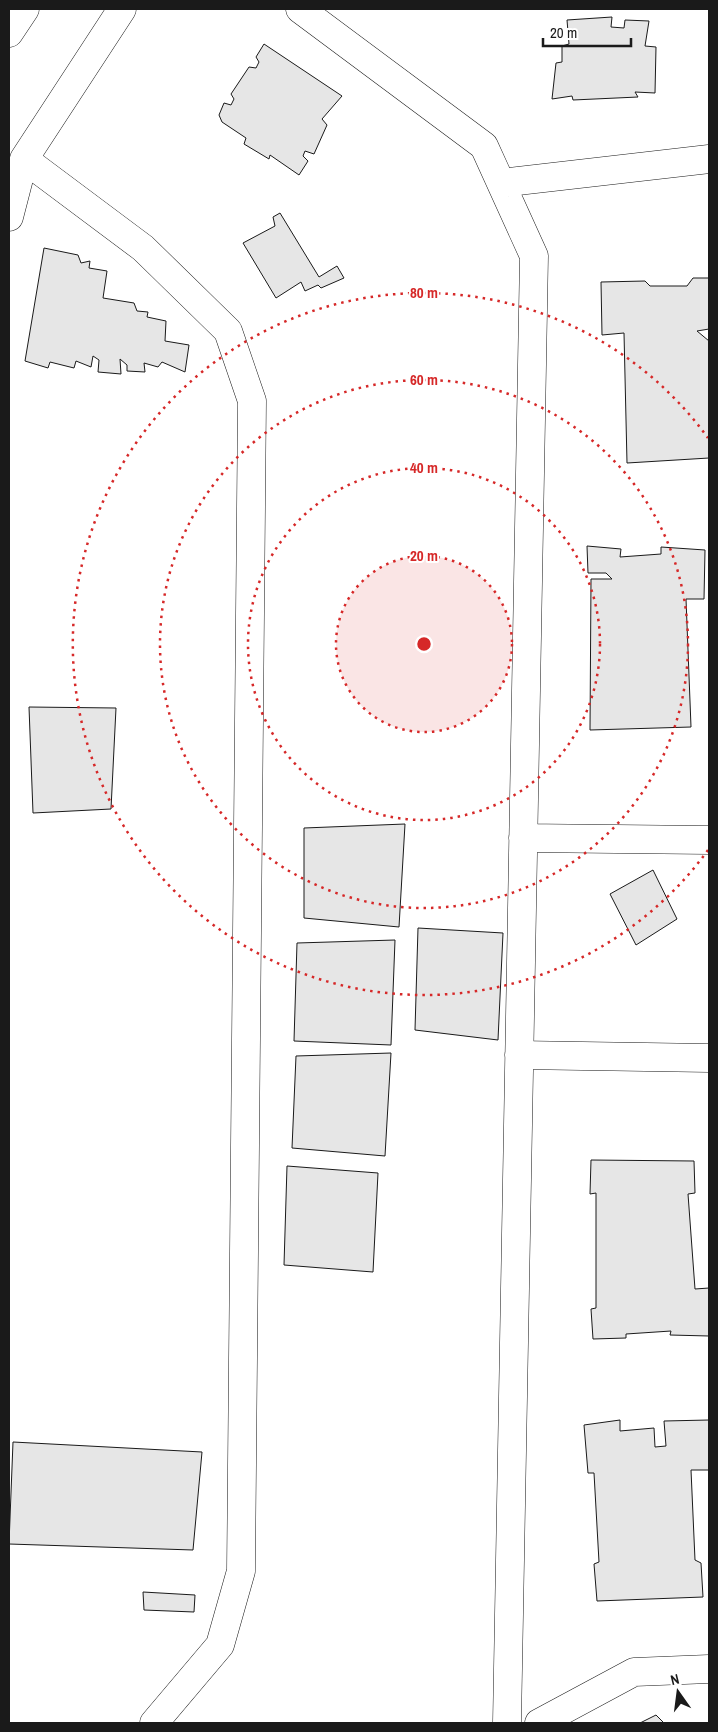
<svg xmlns="http://www.w3.org/2000/svg" width="718" height="1732" viewBox="0 0 718 1732" font-family="'Archivo Narrow',sans-serif">
<rect width="100%" height="100%" fill="#fff"/>
<!-- building -->
<path fill="#e6e6e6" stroke="#1a1a1a" d="M612 17 611 27 624 28 625 20 649 21 645 46 656 47 655 93 635 92 638 97 573 100 572 96 552 99 556 63 562 62V46L569 44 567 20Z
M264 44 342 96 322 119 327 125 314 154 305 151 303 156 308 161 299 175 270 155 269 159 244 144 246 138 222 122 219 115 224 103 231 105 234 99 231 94 249 67 256 68 259 62 256 57Z
M280 213 319 277 337 266 344 278 321 288 318 285 305 291 301 282 276 298 243 243 275 226 273 217Z
M44 248 78 255 81 263 90 261 89 268 107 271 103 298 134 303 137 311 148 312 147 317 166 321 165 341 189 345 185 372 162 362 158 367 144 363 145 372 127 371V365L120 359 121 374 98 372 99 360 93 356 91 367 76 361 74 368 50 362 48 368 25 361Z
M693 278H709V329L697 331 709 341V458L627 463 624 333 602 335 601 282 645 281 650 286H687Z
M587 546 621 549 620 557 661 554V547L705 550 704 599H686L691 727 590 730 591 579H612L606 573H588Z
M29 707 116 708 111 809 33 813Z
M405 824 399 927 304 918V828Z
M653 870 677 919 636 945 610 894Z
M418 928 503 933 498 1040 415 1030Z
M395 940 391 1045 294 1041 297 943Z
M391 1053 385 1156 292 1148 296 1056Z
M591 1160 694 1161 695 1193 688 1194 695 1289 709 1288V1336L670 1335 671 1331 626 1334V1338L593 1339 591 1309 596 1308V1193L590 1194Z
M287 1166 378 1173 373 1272 284 1265Z
M620 1420V1431L654 1428 655 1447 666 1446 664 1421 709 1420V1470H691L695 1560 701 1563 703 1597 597 1601 594 1564 599 1562 594 1473H588L584 1425Z
M13 1442 202 1452 193 1550 9 1544Z
M143 1592 195 1595 194 1612 144 1610Z
M656 1715 664 1723H640Z"/>
<g fill="none" stroke-linecap="round" stroke-linejoin="round">
<!-- minor casing -->
<g stroke="#1a1a1a" stroke-width="29">
<path id="minor" d="M300 9 484 146 534 256 507 1723
M9 33 25 9
M24 159 143 248 228 331 252 401 241 1571 220 1645 154 1723
M501 183 709 159
M9 217 24 159 122 9
M523 838 709 840
M519 1055 709 1058
M539 1723 634 1672 709 1669"/>
</g>
<!-- minor -->
<use href="#minor" stroke="#fff" stroke-width="28"/>
</g>
<!-- distance rings -->
<circle cx="424" cy="644" r="88" fill="#d62828" fill-opacity=".12"/>
<g fill="none" stroke="#d62828" stroke-width="2.5" stroke-dasharray="2.5 5">
<circle cx="424" cy="644" r="88"/>
<circle cx="424" cy="644" r="176"/>
<circle cx="424" cy="644" r="264"/>
<path d="M708 850A351 351 0 1 1 708 438"/>
</g>
<circle cx="424" cy="644" r="8" fill="#d62828" stroke="#fff" stroke-width="2.5"/>
<g font-size="15" text-anchor="middle" font-weight="bold" fill="#d62828" stroke="#fff" stroke-width="4" stroke-linejoin="round" paint-order="stroke">
<text x="424" y="298">80 m</text>
<text x="424" y="385">60 m</text>
<text x="424" y="473">40 m</text>
<text x="424" y="561">20 m</text>
</g>
<!-- border -->
<rect width="718" height="1732" fill="none" stroke="#1a1a1a" stroke-width="20"/>
<!-- north arrow -->
<g transform="translate(678 1692) rotate(346)" stroke="#ffffff" stroke-width="4" paint-order="stroke">
<path d="M0-4L9 19L0 12L-9 19Z" fill="#1a1a1a"/>
<text y="-8" font-size="14" font-weight="bold" text-anchor="middle" fill="#1a1a1a">N</text>
</g>
<!-- scale -->
<path d="M543 38v8h88v-8" fill="none" stroke="#1a1a1a" stroke-width="2.5"/>
<text x="550" y="38" font-size="15" fill="#1a1a1a" stroke="#ffffff" stroke-width="4" paint-order="stroke">20 m</text>
</svg>
